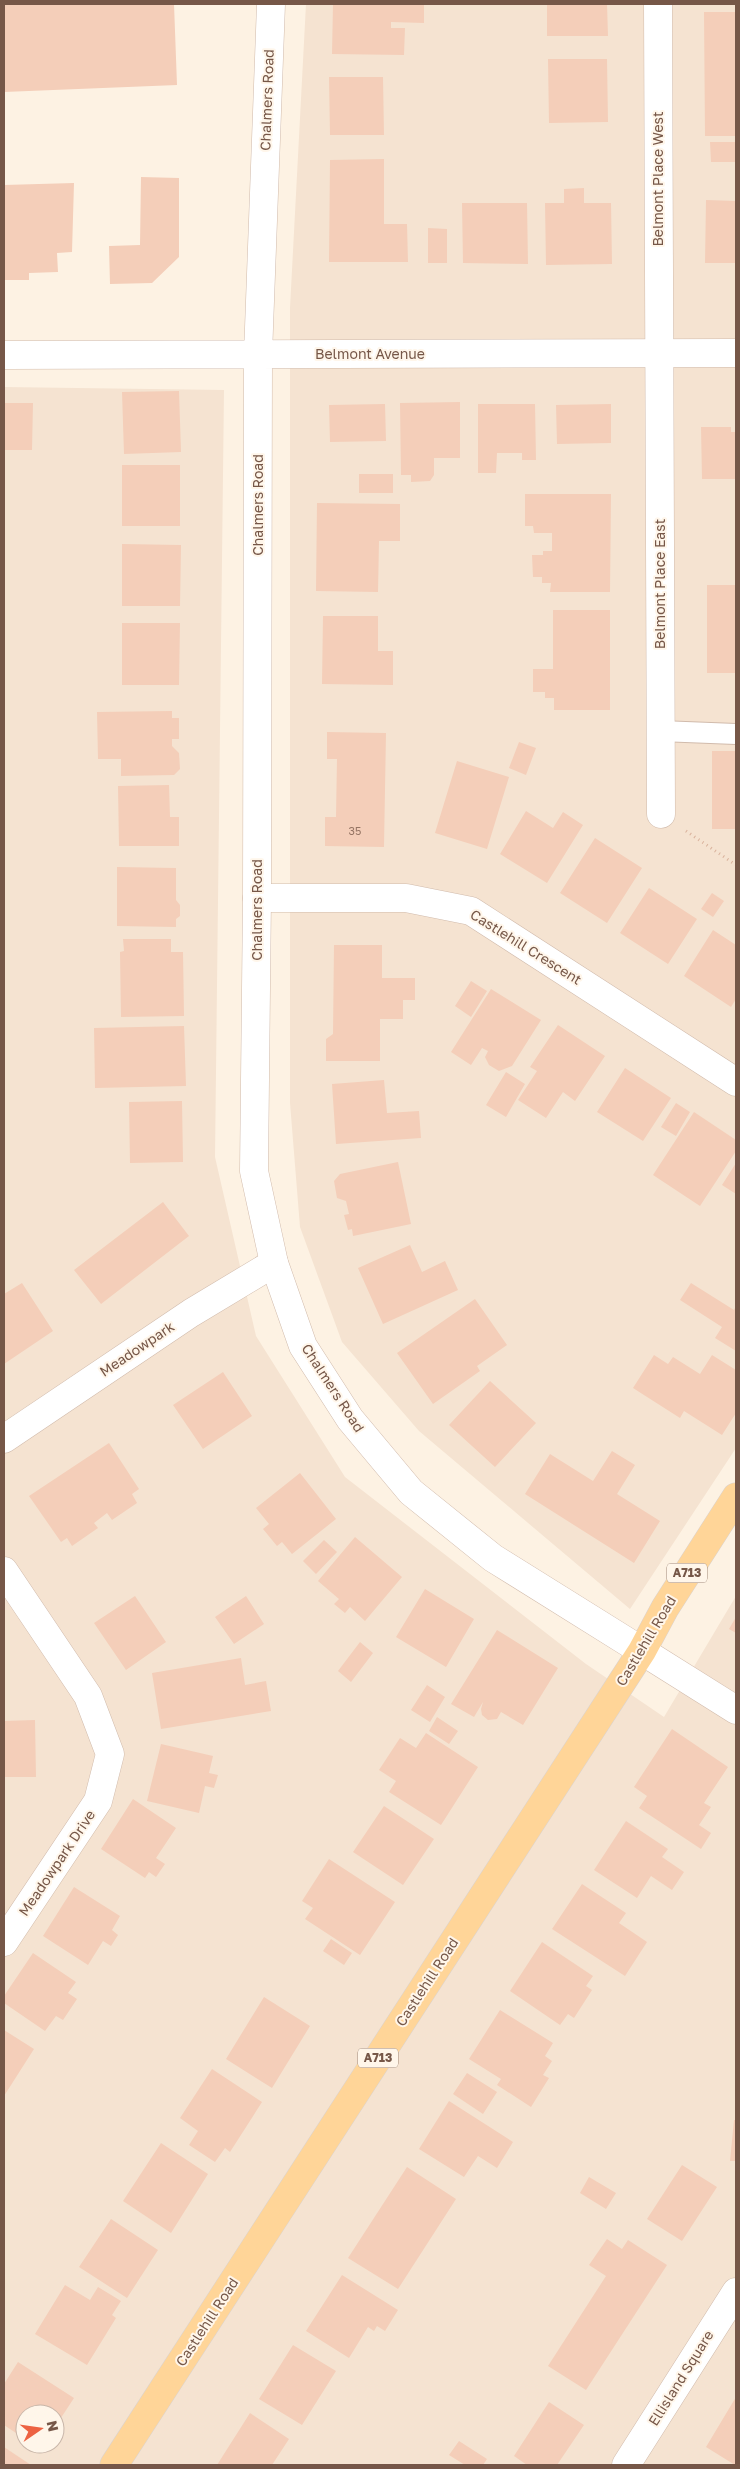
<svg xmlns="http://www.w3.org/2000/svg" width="740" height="2469" viewBox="0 0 740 2469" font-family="'Golos Text',sans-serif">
<rect width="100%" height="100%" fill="#fdf2e3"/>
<!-- residential -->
<path fill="#f5e3d1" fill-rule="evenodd" d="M306 4H736V1448L630 1609 419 1431 342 1342 300 1227 290 1103V308Z
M4 387 224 390 215 1157 256 1336 345 1477 586 1664 664 1717 736 1596V2465H4ZM25 2414H55V2444H25Z"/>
<!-- building -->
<path fill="#f4ceb9" d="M4 4H174L177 85 4 92Z
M333 4H424V23L391 22V28H405L404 55 332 54Z
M547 4H607L608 36H547Z
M704 12H736V136H705Z
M548 59H607L608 122 549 123Z
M329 77H383L384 135H330Z
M710 142H736V162H711Z
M384 159V224H407L408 262H329L330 160Z
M141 177 179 178V257L152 283 110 284 109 246 140 245Z
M74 183 72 252 57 253 58 272 29 273V280H4V185Z
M584 188V203H611L612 264 546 265 545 203H564V189Z
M706 200 736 201V263H705Z
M462 203H527L528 264 463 263Z
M428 228 447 229V263H428Z
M179 391 181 452 124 454 122 392Z
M460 402V458H434V475L430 481 411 482V475H401L400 403Z
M4 403H33L32 450H4Z
M385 404 386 441 330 442 329 405Z
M478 404H535L536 460H522V453H497L496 473H478Z
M611 404V443L557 444 556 405Z
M701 427H731V432H736V479H702Z
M122 465H180V526H122Z
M359 474H393V493H359Z
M525 494H611L610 592H550L551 583H542V577H533L532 555H543V551H552V533H534L533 526H525Z
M317 503 400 504V541H379L378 592 316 591Z
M122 544 181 545 180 606H122Z
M707 585H736V673H707Z
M553 610H610V710H554V698H545V692H533V669H553Z
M323 616H378V651H393V685L322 684Z
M122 623H180L179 685H122Z
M172 711V718H179V739H172V746L179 753 180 769 174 775 121 776V759H98L97 712Z
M327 732 386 733 384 847 325 846V817H336L337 759H327Z
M519 742 536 748 526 775 509 768Z
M712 751H736V829H712Z
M457 761 509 777 487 849 435 833Z
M169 785 170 817H179V846H119L118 786Z
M526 811 553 828 563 812 583 825 547 883 500 854Z
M595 838 642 868 607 923 560 893Z
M117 867 176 868V900L180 905V916L176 919V927L117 926Z
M649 888 697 919 668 964 620 933Z
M712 893 724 901 713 917 701 909Z
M713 930 736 945V999L731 1007 684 976Z
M123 939H171V952H183L184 1016 121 1017 120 952 124 951Z
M334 945H382V978H415V1000H403V1019H380V1061H326V1039L333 1034Z
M471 981 487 991 471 1017 455 1006Z
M491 989 541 1020 512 1066 499 1071 489 1065 485 1057 488 1051 482 1048 471 1065 451 1052Z
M558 1025 605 1056 575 1101 563 1092 546 1118 518 1100 537 1071 530 1067Z
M184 1026 186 1086 95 1088 94 1028Z
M625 1068 671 1098 643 1141 597 1112Z
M506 1072 525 1084 506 1117 486 1105Z
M384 1080 387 1113 419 1111 421 1138 336 1144 332 1084Z
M182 1101 183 1162 130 1163 129 1102Z
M676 1103 690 1112 676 1136 661 1127Z
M694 1112 736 1140V1151L700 1206 653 1175Z
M398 1162 411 1224 353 1236 352 1229 348 1230 344 1215 349 1214 346 1201 337 1198 334 1181 340 1174Z
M736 1163V1194L722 1185Z
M163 1202 189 1236 101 1304 74 1270Z
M410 1245 422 1272 445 1261 458 1290 383 1324 358 1268Z
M22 1283 53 1331 4 1364V1294Z
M691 1283 734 1310 736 1306V1351L715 1338 722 1327 680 1300Z
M475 1299 507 1345 477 1366 480 1371 433 1404 397 1353Z
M654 1355 668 1364 673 1357 700 1374 712 1355 736 1370V1413L722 1435 684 1411 680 1418 633 1388Z
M223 1372 252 1416 203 1449 173 1405Z
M490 1381 536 1423 495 1467 449 1425Z
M109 1443 139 1489 132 1494 137 1503 112 1520 107 1513 94 1523 98 1528 72 1546 67 1538 61 1542 29 1496Z
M612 1451 635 1465 617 1494 660 1521 634 1563 525 1494 550 1454 593 1481Z
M300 1473 336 1519 292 1554 282 1542 277 1546 263 1529 269 1524 256 1508Z
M355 1537 402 1577 365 1621 350 1607 345 1613 334 1604 339 1599 318 1581Z
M324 1540 337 1552 316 1574 303 1561Z
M425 1589 474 1619 446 1667 396 1637Z
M135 1596 166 1642 126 1670 94 1623Z
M246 1596 264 1624 234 1644 215 1617Z
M736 1617V1633L729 1629Z
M497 1630 558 1668 523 1725 501 1712 497 1719 488 1720 482 1715 481 1709 483 1702 474 1717 451 1704Z
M360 1642 373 1653 351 1682 338 1671Z
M241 1658 245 1685 266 1681 271 1711 161 1729 152 1673Z
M427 1685 445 1697 430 1722 411 1710Z
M437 1717 458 1731 449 1744 429 1731Z
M35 1720 36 1777H4V1721Z
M672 1729 728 1767 704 1803 711 1807 699 1825 711 1833 701 1849 639 1808 647 1796 634 1787Z
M426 1733 478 1767 441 1825 389 1792 396 1781 379 1770 400 1738 416 1748Z
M161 1744 213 1756 209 1773 218 1775 214 1788 205 1786 199 1813 147 1801Z
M133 1799 176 1828 156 1858 165 1864 156 1877 149 1872 145 1878 101 1849Z
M384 1806 434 1839 403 1885 353 1852Z
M626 1821 668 1849 662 1857 684 1872 672 1890 651 1876 637 1898 594 1870Z
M329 1859 395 1902 360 1955 305 1919 313 1908 302 1901Z
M582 1884 626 1913 619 1923 647 1942 625 1976 552 1929Z
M74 1887 120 1916 112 1930 118 1935 111 1946 103 1941 88 1965 43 1936Z
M331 1939 352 1953 344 1965 323 1951Z
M542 1942 593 1976 586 1986 592 1990 574 2018 568 2014 560 2025 510 1991Z
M33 1953 76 1982 68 1993 77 1999 63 2020 56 2016 45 2031 4 2003V1996Z
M264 1997 310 2026 272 2088 226 2059Z
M500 2010 553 2043 545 2056 552 2061 543 2075 549 2078 531 2107 497 2085 501 2079 469 2059Z
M4 2030 34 2049 4 2096Z
M212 2069 262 2102 230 2152 225 2148 215 2162 189 2145 198 2131 180 2118Z
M467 2073 497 2092 483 2114 453 2094Z
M449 2101 513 2142 497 2168 478 2156 464 2177 419 2149Z
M734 2120H736V2161H730Z
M161 2143 208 2174 171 2233 123 2201Z
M682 2165 717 2187 682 2241 647 2219Z
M407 2167 456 2199 398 2289 348 2258Z
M589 2177 616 2193 606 2209 580 2193Z
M111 2219 158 2250 127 2298 79 2267Z
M607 2239 622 2249 628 2240 667 2265 586 2390 548 2366 606 2276 589 2265Z
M342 2275 398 2310 385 2331 377 2326 374 2331 368 2327 349 2358 306 2331Z
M65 2285 90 2300 98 2287 121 2301 112 2315 116 2318 87 2365 35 2334Z
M293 2345 336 2371 302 2425 259 2399Z
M18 2362 74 2398 55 2427V2414H25V2439L4 2425V2384Z
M736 2397V2465H735L706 2447Z
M549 2402 584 2425 557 2465H527L514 2456Z
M250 2413 289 2439 272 2465H217Z
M459 2441 487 2459 483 2465H465L449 2455Z
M4 2447 31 2465H4Z"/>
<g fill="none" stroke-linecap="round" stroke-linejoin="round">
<!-- service casing -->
<g stroke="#d1bbac" stroke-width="22">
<path id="service" d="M660 731 736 734"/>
</g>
<!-- minor casing -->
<g stroke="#d1bbac" stroke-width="29">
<path id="minor" d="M658 4 661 814
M257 898H406L471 911 736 1082
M4 1439 191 1313 274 1263
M4 1571 88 1696 110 1754 98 1801 4 1942
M642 1651 736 1710
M626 2465 736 2292"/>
</g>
<!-- tertiary casing -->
<g stroke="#d1bbac" stroke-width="29">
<path id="tertiary" d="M271 4 258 355 257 898 254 1171 274 1263 303 1346 350 1419 411 1492 493 1558 642 1651
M4 355 736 353"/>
</g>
<!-- primary casing -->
<g stroke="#dbd3cf" stroke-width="29">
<path id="primary" d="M114 2465 642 1651 665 1608 736 1497"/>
</g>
<!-- path -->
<path stroke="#d9b29c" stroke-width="3" stroke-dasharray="1 4" stroke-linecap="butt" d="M686 831 736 865"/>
<!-- service -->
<use href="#service" stroke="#fff" stroke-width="20"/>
<!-- minor -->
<use href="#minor" stroke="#fff" stroke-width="28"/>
<!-- tertiary -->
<use href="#tertiary" stroke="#fff" stroke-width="28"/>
<!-- primary -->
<use href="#primary" stroke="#ffd598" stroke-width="28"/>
</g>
<g text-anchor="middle" stroke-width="4" stroke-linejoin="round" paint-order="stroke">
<!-- number labels -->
<g font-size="11" fill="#967564">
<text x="355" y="835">35</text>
</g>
<!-- shield labels -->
<g fill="#fff6ea" stroke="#9f8779" stroke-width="1">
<rect x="667" y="1563.5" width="40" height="19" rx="4"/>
<rect x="358" y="2048.5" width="40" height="19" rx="4"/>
</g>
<g font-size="12" font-weight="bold" fill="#765748">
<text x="687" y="1577">A713</text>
<text x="378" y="2062">A713</text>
</g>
<!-- street labels -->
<g font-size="14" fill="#765748" stroke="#fff6ea">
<text transform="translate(267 100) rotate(-88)" y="5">Chalmers Road</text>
<text transform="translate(658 179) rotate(-90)" y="5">Belmont Place West</text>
<text x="370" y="359">Belmont Avenue</text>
<text transform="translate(258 505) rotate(-90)" y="5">Chalmers Road</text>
<text transform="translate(660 584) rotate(-90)" y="5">Belmont Place East</text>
<text transform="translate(257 910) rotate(-90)" y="5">Chalmers Road</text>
<text transform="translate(526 947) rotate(32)" y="5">Castlehill Crescent</text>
<text transform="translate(137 1349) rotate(-34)" y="5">Meadowpark</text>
<text transform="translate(333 1388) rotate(57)" y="5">Chalmers Road</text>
<text transform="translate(646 1641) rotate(-59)" y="5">Castlehill Road</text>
<text transform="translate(57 1863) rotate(-56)" y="5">Meadowpark Drive</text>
<text transform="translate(427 1982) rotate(-57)" y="5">Castlehill Road</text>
<text transform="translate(207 2322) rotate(-57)" y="5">Castlehill Road</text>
<text transform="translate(681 2378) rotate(-58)" y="5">Ellisland Square</text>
</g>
</g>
<!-- border -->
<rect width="740" height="2469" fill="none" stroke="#765748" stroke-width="10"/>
<!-- north arrow -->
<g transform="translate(40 2429) rotate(77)"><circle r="24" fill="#fff6ea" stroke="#c8b6a9"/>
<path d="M0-4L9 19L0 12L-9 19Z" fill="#ed6242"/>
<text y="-8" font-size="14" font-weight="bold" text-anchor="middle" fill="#765748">N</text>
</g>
</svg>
